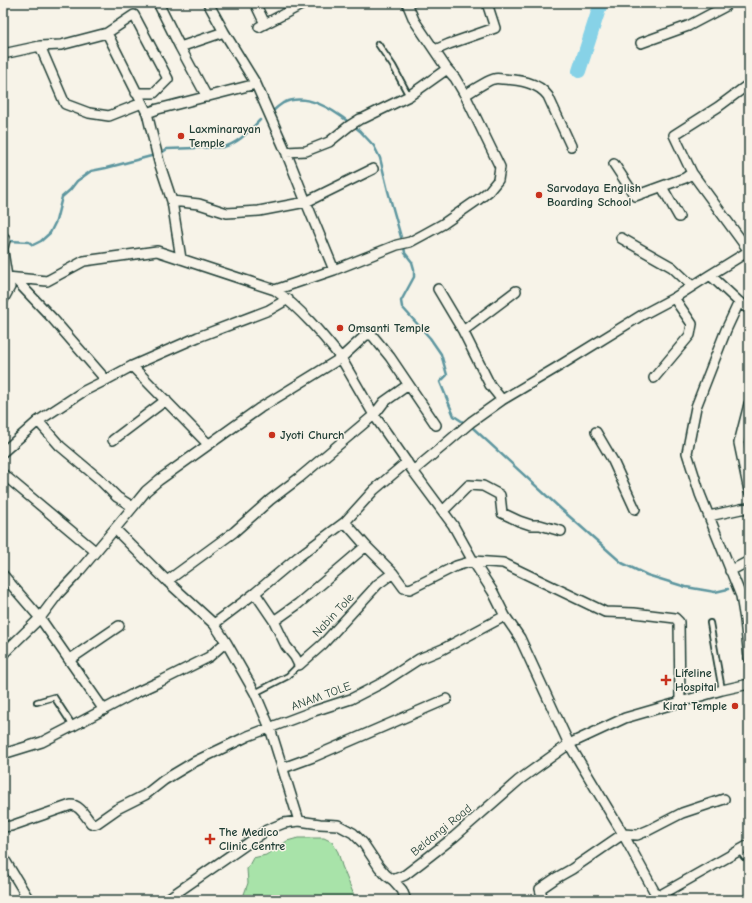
<svg xmlns="http://www.w3.org/2000/svg" width="752" height="903" viewBox="0 0 752 903" font-family="'Comic Neue',sans-serif">
<rect width="100%" height="100%" fill="#f7f3e8"/>
<filter id="ink" filterUnits="userSpaceOnUse"><feTurbulence type="fractalNoise" baseFrequency=".025" numOctaves="2"/><feDisplacementMap in="SourceGraphic" scale="8" xChannelSelector="R" yChannelSelector="G"/><feConvolveMatrix kernelMatrix="1 2 1 2 8 2 1 2 1" color-interpolation-filters="sRGB"/></filter>
<g filter="url(#ink)">
<!-- green -->
<path fill="#a8e3a9" stroke="#64906e" d="M298 838H324L332 842 338 852 342 866 356 900H242L248 883 247 869 253 858 266 855 287 841Z"/>
<g fill="none" stroke-linecap="round" stroke-linejoin="round">
<!-- stream -->
<path stroke="#5d969f" stroke-width="2.5" d="M273 111C276 108 280 105 283 103 306 92 332 109 350 123
M354 126 360 131 374 146 380 158 388 191 401 237
M160 154 167 149 223 147C239 143 249 131 260 120
M9 241 29 242 33 245 41 241 50 233 56 221 62 197 70 190 77 181 91 171 106 168 155 155
M404 246 405 253 412 262 414 269V277L401 301 402 307 430 338 441 354 447 375 440 382 454 416 463 422
M473 428 561 509 622 563 647 575 686 587 715 592 728 589
M742 592 749 589"/>
<!-- river -->
<path stroke="#87d2e7" stroke-width="14" d="M579 71 601 3"/>
<!-- lane casing -->
<g stroke="#1f3d34" stroke-width="8">
<path id="lane" d="M378 44 393 66 409 96
M710 623 722 690
M255 693 288 676 299 665
M37 702 54 697 73 726
M739 850 744 857"/>
</g>
<!-- street casing -->
<g stroke="#1f3d34" stroke-width="12">
<path id="street" d="M158 3 180 47 207 97
M208 3 224 32 256 84 286 152 306 202 373 169
M255 3 265 24
M259 27 305 3
M107 33 61 45 40 46 65 104 89 113 109 116 142 103
M641 43 688 26 726 6
M180 47 224 32
M435 50 449 44 495 28 487 3
M3 54 40 46
M136 93H154L168 79 134 15 107 33 147 113 159 162 172 201
M465 95C470 92 490 79 494 79 497 78 500 79 503 79 519 80 538 82 548 96L571 146
M147 113 158 109 256 84
M286 152 306 151 329 142 349 126 360 119 364 118 409 96 447 69
M614 164 635 196 685 178 692 173
M662 187 679 217
M3 236 5 240 3 248
M621 238 672 267 692 286
M3 251 7 277 10 287 3 300
M181 259 172 201 199 204 227 213 259 211 306 202 334 270 275 290
M334 270 397 245 410 242 423 235 443 224 479 199 489 191 498 180 500 167 465 95 455 78 447 69 414 20 407 3
M710 275 749 251 692 173 674 135 718 107 749 84
M3 278 7 277 47 281 84 261 157 251 275 290C301 309 321 333 341 358L366 335H372L390 357 436 425
M14 278 53 319 106 380 132 366 198 337 269 310 288 299
M438 289 463 331 490 385 502 400
M739 302 749 309
M463 331 516 291
M132 366 208 444
M654 378 690 335 692 324 674 298
M749 404 739 443 749 491
M38 421 60 446 98 478 117 497 133 507
M596 432 613 461 635 509
M113 440 166 400
M3 452 38 421 84 391 106 380
M413 471 443 446 471 422 502 400 556 368 642 315 674 298 710 275 739 302 726 330 696 407 687 453 700 494 741 596 745 620 749 658
M3 474 95 551
M443 511 469 485 483 486 500 495 502 513 519 521 531 525H540L561 531
M709 516 741 509 749 508
M115 529 167 581 214 624 226 642 255 693 270 728 299 821
M730 571 749 561
M393 573 404 588 410 589 456 566 473 561 503 563 605 612 634 613 675 618 679 622 680 702
M3 575 40 618 104 710
M167 581 234 532 270 500 299 478 374 415 384 402 408 385
M255 593 274 621 286 646 295 657 299 665 323 644 378 584 393 573 366 546 345 522
M274 621 298 604 366 546
M214 624 255 593 298 557 345 522 374 490 407 462
M3 654 40 618 58 594 76 575 133 507 146 491 159 480 260 408 341 358 374 415 413 471 453 525 473 561 493 592 505 616 520 638 569 744 623 834 659 900
M69 660 119 626
M3 754 42 742 73 726 133 694 161 681 209 657 226 642
M283 768 313 757 447 699
M3 827 11 826 71 805C80 805 85 816 91 823L94 824 97 823 117 809 145 795 164 780 194 762 248 736 314 711 351 699 382 683 419 659 443 649 505 616
M3 857 29 900
M393 880 402 890 406 900
M657 897 749 845
M166 900 267 830 284 823 299 821 320 824 338 825 353 833 363 843 379 867 386 875 393 880 405 875 422 862 454 837 519 780 569 744 625 718 722 690 749 684
M543 900 540 889 556 878 572 869 623 834 637 835 649 830 682 813 724 799"/>
</g>
<!-- lane -->
<use href="#lane" stroke="#f7f3e8" stroke-width="4.5"/>
<!-- street -->
<use href="#street" stroke="#f7f3e8" stroke-width="9"/>
</g>
</g>
<!-- markers -->
<g fill="#c8321e" stroke="#f7f3e8" stroke-width="1.5">
<circle cx="181" cy="136" r="4"/>
<circle cx="539" cy="195" r="4"/>
<circle cx="340" cy="328" r="4"/>
<circle cx="272" cy="435" r="4"/>
<path d="M664 674h4v4h4v4h-4v4h-4v-4h-4v-4h4z"/>
<circle cx="735" cy="706" r="4"/>
<path d="M208 833h4v4h4v4h-4v4h-4v-4h-4v-4h4z"/>
</g>
<g text-anchor="middle" stroke-width="3" stroke-linejoin="round" paint-order="stroke">
<!-- poi labels -->
<g font-size="12" font-weight="bold" fill="#1f3d34" stroke="#f7f3e8" text-anchor="start">
<text x="189" y="133">Laxminarayan<tspan x="189" dy="14">Temple</tspan></text>
<text x="547" y="192">Sarvodaya English<tspan x="547" dy="14">Boarding School</tspan></text>
<text x="348" y="332">Omsanti Temple</text>
<text x="280" y="439">Jyoti Church</text>
<text x="675" y="677">Lifeline<tspan x="675" dy="14">Hospital</tspan></text>
<text x="727" y="710" text-anchor="end">Kirat Temple</text>
<text x="219" y="836">The Medico<tspan x="219" dy="14">Clinic Centre</tspan></text>
</g>
<!-- street labels -->
<g font-size="12" fill="#1f3d34" stroke="#f7f3e8">
<text transform="translate(333 615) rotate(-47)" y="4">Nabin Tole</text>
<text transform="translate(321 696) rotate(-20)" y="4">ANAM TOLE</text>
<text transform="translate(441 830) rotate(-39)" y="4">Beldangi Road</text>
</g>
</g>
<!-- margin -->
<rect width="752" height="903" fill="none" stroke="#f7f3e8" stroke-width="16"/>
<rect x="8" y="8" width="736" height="887" fill="none" stroke="#1f3d34" stroke-width="1.5" filter="url(#ink)"/>
</svg>
